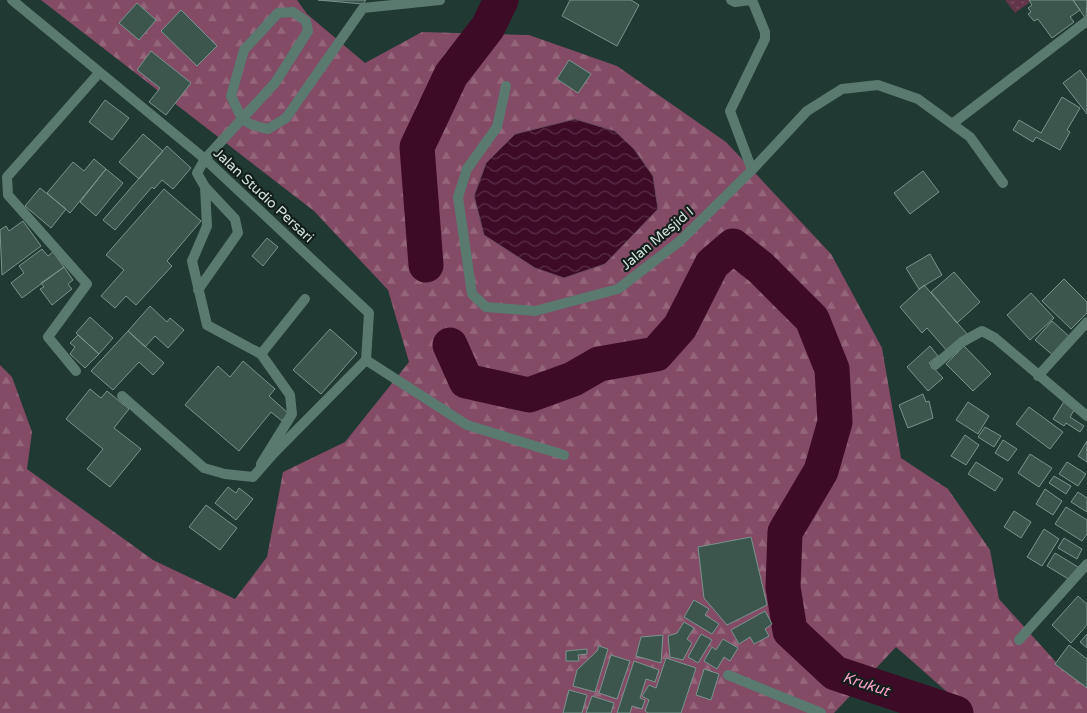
<svg xmlns="http://www.w3.org/2000/svg" width="1087" height="713" viewBox="0 0 1087 713" font-family="'Varela Round',sans-serif">
<defs>
<pattern id="grass-dots" width="8" height="8" patternUnits="userSpaceOnUse" patternTransform="scale(1.25)"><rect width="8" height="8" fill="#62354a"/><path d="M2 2h.1M6 6h.1" fill="none" stroke="#785264" stroke-width="1.8" stroke-linecap="round"/></pattern>
<pattern id="forest-firs" width="22" height="20" patternUnits="userSpaceOnUse" patternTransform="scale(1.25)"><rect width="22" height="20" fill="#844b66"/><path d="M5 1l3.5 6h-7zM16 11l3.5 6h-7z" fill="#94657b"/></pattern>
<pattern id="water-waves" width="16" height="10" patternUnits="userSpaceOnUse" patternTransform="scale(1.25)"><rect width="16" height="10" fill="#3e0b27"/><path d="M0 5q4-4 8 0t8 0" fill="none" stroke="#592e46"/></pattern>
</defs>
<rect width="100%" height="100%" fill="#203932"/>
<!-- grass -->
<path fill="url(#grass-dots)" d="M1005 0H1033L1015 13Z"/>
<!-- forest -->
<path fill="url(#forest-firs)" d="M41 0H297L307 14 365 63 422 32 529 35 617 66 726 142 831 254 882 348 901 458 948 489 990 550 999 599 1064 671 1087 682V713H971L896 647 834 713H0V365L12 377 32 432 27 469 153 560 235 599 267 557 283 472 345 442 409 362 388 290 314 211Z"/>
<!-- water -->
<path fill="url(#water-waves)" stroke="#6b4c5e" d="M575 119 615 131 634 149 653 176 658 209 605 264 564 278 535 268 484 235 474 196 486 163 515 134Z"/>
<g fill="none" stroke-linecap="round" stroke-linejoin="round">
<!-- river -->
<path stroke="#3e0b27" stroke-width="35" d="M426 265 417 147 451 75 488 27 501 0
M450 345 466 381 529 395 573 379 599 364 656 354 680 327 712 264 733 246 761 268 812 319 832 369 835 422 821 471 785 532 783 587 790 631 835 673 956 713"/>
</g>
<!-- building -->
<path fill="#3c564e" stroke="#79948c" d="M318 0H366L363 4Z
M570 0H631L639 5 617 46 562 16Z
M1029 0H1073L1080 10 1070 17 1074 22 1052 38 1038 19 1034 21 1028 14 1031 12 1028 8 1032 5Z
M1073 0H1087L1086 19Z
M137 3 156 20 139 40 119 23Z
M181 10 217 46 197 66 161 31Z
M151 51 191 83 166 115 149 102 160 88 137 70Z
M569 60 591 74 578 93 557 79Z
M1080 70 1087 80V114L1063 83Z
M1062 97 1080 108 1067 130 1070 132 1060 150 1036 137 1033 142 1013 130 1019 120 1041 133Z
M105 100 129 118 112 140 89 122Z
M143 134 163 151 139 179 119 162Z
M167 146 191 168 173 189 162 180 154 189 152 187 115 230 103 220Z
M94 159 106 169 70 213 47 193 73 162 84 171Z
M106 169 123 183 96 216 80 202Z
M923 171 939 192 910 214 894 193Z
M40 188 66 209 51 228 25 206Z
M164 189 201 221 167 261 172 266 136 305 126 296 115 308 101 296 124 270 106 255Z
M23 221 41 246 2 275 0 230 6 226 9 231Z
M267 238 278 247 263 266 252 256Z
M42 249 48 256 53 252 64 267 22 298 11 283 24 273 19 266Z
M930 254 942 275 919 289 906 268Z
M64 267 73 280 68 284 72 289 52 305 40 289 44 287 41 283Z
M954 272 980 302 957 323 931 292Z
M1064 279 1087 302V313L1071 329 1042 301Z
M924 285 968 335 948 352 927 328 922 333 900 307Z
M1031 293 1054 318 1030 340 1007 315Z
M150 306 167 322 170 318 184 330 168 348 155 336 145 347 128 331Z
M90 317 113 338 99 354 76 333Z
M1052 321 1071 338 1055 357 1035 340Z
M330 329 357 353 321 394 293 370Z
M128 331 164 363 153 375 139 362 113 390 91 371Z
M78 335 99 354 85 368 70 354 75 347 70 343Z
M930 346 938 356 929 363 943 378 928 391 907 367Z
M964 346 991 374 973 391 946 364Z
M243 361 275 389 269 396 288 413 282 421 271 412 239 451 185 405 218 366 230 377Z
M90 389 101 398 107 391 129 409 114 428 141 449 110 487 87 469 103 449 66 419Z
M923 394 926 402 929 401 933 418 908 428 899 405Z
M1065 400 1076 407 1070 417 1084 426 1080 432 1066 423 1064 426 1053 419Z
M968 402 989 416 978 434 956 420Z
M1029 407 1063 432 1050 449 1016 424Z
M985 427 1001 436 994 447 978 437Z
M965 435 979 445 966 465 951 456Z
M1003 440 1017 449 1008 461 995 453Z
M1087 441V462L1078 456Z
M1030 454 1052 468 1039 487 1018 473Z
M976 462 1003 479 995 491 968 474Z
M1067 462 1086 474 1078 486 1059 474Z
M1054 476 1071 486 1066 494 1049 483Z
M228 487 236 493 239 488 253 499 236 520 215 503Z
M1045 489 1062 501 1053 515 1036 504Z
M1078 492 1087 498V512L1071 502Z
M206 505 237 528 220 550 189 527Z
M1066 507 1087 520V534L1082 541 1055 524Z
M1014 511 1031 522 1021 538 1004 527Z
M1044 529 1059 539 1042 566 1027 557Z
M751 537 767 605 727 625 704 598 698 547Z
M1064 538 1082 549 1077 559 1058 548Z
M1055 553 1078 567 1070 580 1047 566Z
M1078 596 1087 604V625L1071 643 1052 625Z
M694 600 709 609 705 615 719 624 712 634 684 617Z
M765 611 772 624 765 629 769 636 754 644 750 637 739 644 731 630Z
M684 622 694 628 687 639 692 643 683 660 670 657 668 636 677 633Z
M701 634 712 640 698 663 688 657Z
M1087 634V648L1080 642Z
M663 635 661 663 636 656 641 637Z
M723 639 738 648 730 661 724 657 717 669 704 661 712 647 716 650Z
M1069 645 1087 659V688L1055 664Z
M599 646 608 649 595 692 573 686 577 670 597 651Z
M587 649V654L578 655 579 661H566V651Z
M611 655 630 661 617 699 599 693Z
M666 658 696 668 681 713H648L645 711 649 700 642 696 649 685 656 688Z
M634 661 659 670 655 682 646 679 640 698 645 700 642 709 632 706 630 713H617Z
M704 669 719 674 711 700 696 695Z
M569 690 587 695 582 713H563Z
M592 696 614 703 611 713H586Z"/>
<g fill="none" stroke-linecap="round" stroke-linejoin="round">
<!-- service -->
<path stroke="#5a796f" stroke-width="10" d="M205 159 197 173 205 187 207 226 192 261 207 325 261 354 290 395 292 414 261 464
M198 290 238 233 235 219 205 187
M261 354 305 299"/>
<!-- minor -->
<path stroke="#5a796f" stroke-width="10" d="M12 0 205 159 369 313 366 360 467 425 564 455
M731 0 735 2 750 0
M752 0 765 32V39L730 111 752 170
M506 86 497 127 467 169 458 197 472 294 486 307 535 311 618 289 680 241 752 170 807 111 842 89 878 85 918 99 970 137 1003 183
M952 124 1087 21
M205 159 275 83 308 31 306 21 293 12 278 13 244 50 231 96C243 120 240 123 268 129L286 118 363 8 440 0
M935 365 962 342 982 331 995 338 1087 416
M76 371 48 337 87 284 8 195 7 177 99 73
M1038 376 1087 322
M122 396 204 468 225 474 253 477 274 453 366 360
M1019 640 1087 564
M728 675 821 713"/>
</g>
<g text-anchor="middle" stroke-width="4.5" stroke-linejoin="round" paint-order="stroke">
<!-- street labels -->
<g font-size="14" fill="#d4e3de" stroke="#131e1b">
<text transform="translate(264 195) rotate(43)" y="5">Jalan Studio Persari</text>
<text transform="translate(657 238) rotate(-40)" y="5">Jalan Mesjid I</text>
</g>
<!-- water labels -->
<g font-size="15" font-style="italic" fill="#f9a1c9" stroke="#131e1b">
<text transform="translate(866 684) rotate(18)" y="5">Krukut</text>
</g>
</g>
</svg>
